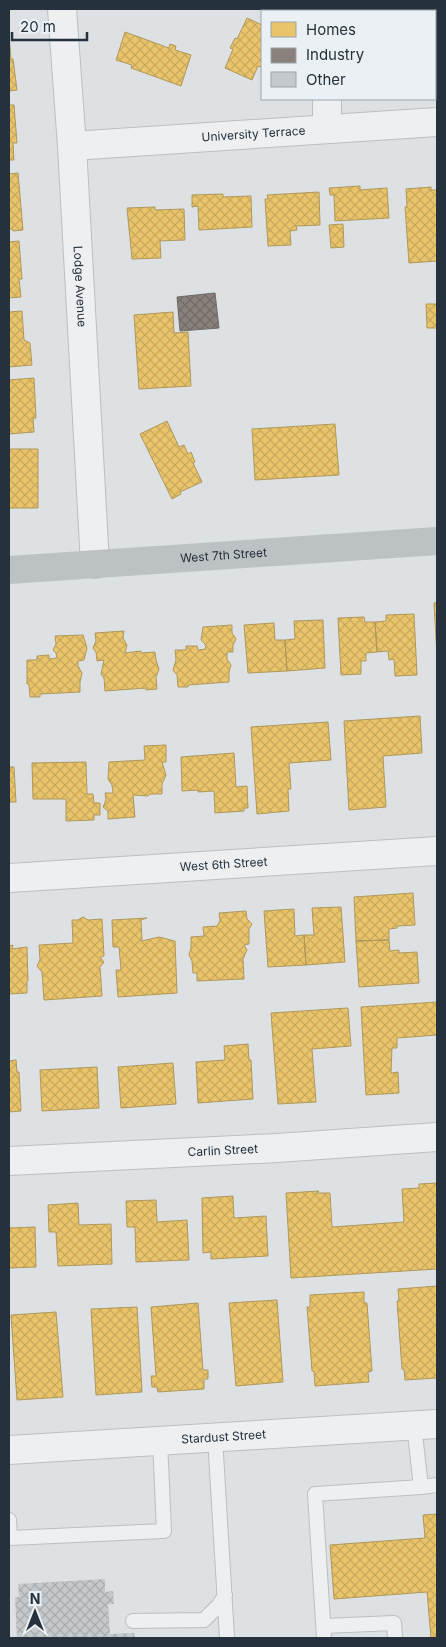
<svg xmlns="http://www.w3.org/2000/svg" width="446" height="1647" viewBox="0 0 446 1647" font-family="Inter,sans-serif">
<defs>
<pattern id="homes-cross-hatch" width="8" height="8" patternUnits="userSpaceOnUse" patternTransform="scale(1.25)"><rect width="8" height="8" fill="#e9c46a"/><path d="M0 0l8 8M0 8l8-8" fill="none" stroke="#c8a95d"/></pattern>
<pattern id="industry-cross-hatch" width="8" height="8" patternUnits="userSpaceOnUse" patternTransform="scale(1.25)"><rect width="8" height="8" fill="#8a817c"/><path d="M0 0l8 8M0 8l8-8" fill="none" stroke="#716a67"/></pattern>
<pattern id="building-cross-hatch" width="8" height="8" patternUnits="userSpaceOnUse" patternTransform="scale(1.25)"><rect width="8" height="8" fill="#c6c9cb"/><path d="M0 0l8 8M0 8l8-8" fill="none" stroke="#aaadaf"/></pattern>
</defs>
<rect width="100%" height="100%" fill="#dee1e3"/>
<!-- homes -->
<path fill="url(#homes-cross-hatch)" stroke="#ae985c" d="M385 9H420L421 11H385Z
M247 18 262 25V65L261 67 258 66 252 80 225 68 233 49 230 48 235 38 237 39Z
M125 32 169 48 170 44 176 46 175 50 191 55 181 86 131 68 132 65 116 60Z
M9 33 11 59H13L17 90 9 91Z
M9 105H14L17 143H13L14 160H9Z
M18 173 23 230 13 231 12 229H9V174Z
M360 186V190L387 188 389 218 335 221 334 195H330L329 188Z
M431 187V190H437V261L409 263 405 207H407L406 189Z
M319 192 320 225 296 226 297 230 290 231 291 245 268 246 265 199H268L267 195Z
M223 194V197L251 196 252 227 199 230 198 206 192 207V195Z
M155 207V210L184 209 185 240 160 241 161 258 132 259 127 208Z
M343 224 344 247 331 248 329 225Z
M19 241 22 279H19L21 297 9 298V242Z
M426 304H437V328H427Z
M22 311 24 340 30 343 32 365 9 367V312Z
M173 312 174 333 188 332 191 386 139 389 134 315Z
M34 378 36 418H33L34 432 9 434V380Z
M167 421 179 447 184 445 188 454 191 452 195 462 193 463 202 482 180 492 181 494 172 499 140 434Z
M335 424 339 475 255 480 252 429Z
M9 449H38V508H9Z
M437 602V657L434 603Z
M414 614 417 675 395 676 394 659 389 660 388 651 377 652 375 622 386 621V615Z
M364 617 365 622H375L377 652 366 653V661H361V674L341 675 338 618Z
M323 620 325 668 287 671 285 640 295 639 294 621Z
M274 623 275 640H285L287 671 248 673 244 625Z
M232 625V633L236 639 233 645V652H227V659L231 665 229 672V682L188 685V687H178L177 675 173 670 176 660 175 650H186V646H197L198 650 206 649 205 644 201 640 203 627Z
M124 631 123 638 127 645 125 653 141 651V653L155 652 156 660 159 669 156 677 157 689 146 690V688L105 691 104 678 101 674 104 660 97 661 96 652 93 648 96 641 95 633Z
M83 635 87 648 84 660 78 661V666L82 673 80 682V692L40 694V697H30L29 684H27V660H37V656L49 655V659L57 658 56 653 53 650 56 644 55 636Z
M420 716 422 753 383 756 386 807 349 810 344 721Z
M328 722 331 760 289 763 291 789H288L289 811 257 814 251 727Z
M166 745V762H162L166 775 162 784V794H150L148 796 133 795 135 817 108 819V811L103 807 106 800 105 793H113L112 785 108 779 109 762 145 760 144 746Z
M234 753 236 787 247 786 248 808H244V811L215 813 214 791 198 792V790L182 791 181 757Z
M86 762 87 794H93L94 803H100V815H94V820L66 821V799H33L32 763Z
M9 767H14L16 802H9Z
M413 893 415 925 397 926V928L389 929V940L356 941 354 897Z
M341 907 345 962 306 965 304 935H314L312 908Z
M294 909 295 936 304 935 306 965 268 967 264 911Z
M246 911 247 919 252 924 249 929V944L244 945 247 950 243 959 244 979 197 981V973H193L192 961 189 955 191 948V937L204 936 203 927 217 926 220 921 219 913Z
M83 917 88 920 102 919 104 956 100 957 104 962 100 967 102 996 44 1000 42 972 37 966 40 960 39 945 73 943 72 920H78Z
M147 918 141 920 142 941 159 937 175 941 177 993 118 997 116 970H121L119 947H113L112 920Z
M389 940 390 951 399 950V953L417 952 419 983 359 987 356 941Z
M13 945 12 949 27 947 28 981H27V993L9 994V946Z
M437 1002V1035L397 1038V1048H392L391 1073 398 1072 399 1093 366 1095 361 1007Z
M348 1008 351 1046 312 1049 316 1102 278 1104 271 1013Z
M248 1044 249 1060H251L253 1099 198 1103 196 1062 225 1060 224 1046Z
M16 1060 17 1072H19L21 1111 9 1112V1061Z
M173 1063 176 1104 121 1108 118 1067Z
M97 1067 99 1108 42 1111 40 1070Z
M437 1183V1269L291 1278 286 1193 319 1191 316 1193H330L332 1227 404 1222 402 1189 419 1188V1184Z
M233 1196 234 1218 266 1216 268 1256 211 1259V1252L203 1253 202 1198Z
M156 1200 157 1222 187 1220 189 1260 136 1262 135 1227H127L126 1201Z
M78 1203 79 1225 111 1224 112 1264 58 1266 56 1232H49L48 1205Z
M35 1227 36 1267 9 1268V1228Z
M437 1286V1378L405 1380 404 1369H402L397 1301H399L398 1289Z
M364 1292V1303H367L372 1371 368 1372 369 1382 315 1386 314 1371H312L307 1307H310V1295Z
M277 1300 283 1382 236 1386 229 1303Z
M198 1303 203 1370H208V1379H204V1389L158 1392 157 1387H152L151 1376H156L151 1307Z
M137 1307 142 1392 96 1395 91 1309Z
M56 1312 63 1397 17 1400 11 1315Z
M437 1514V1638H431L427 1592 334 1599 330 1545 425 1538 423 1515Z"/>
<!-- industry -->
<path fill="url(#industry-cross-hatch)" stroke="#6c6969" d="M215 293 219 328 180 331 177 297Z"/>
<!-- building -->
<path fill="url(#building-cross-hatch)" d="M105 1579V1592L113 1591 114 1604H108L110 1634 134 1633 135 1638H17L15 1597H19L18 1584Z"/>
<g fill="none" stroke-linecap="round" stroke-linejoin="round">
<!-- lane casing -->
<g stroke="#bcbfc1" stroke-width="16">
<path id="lane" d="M215 1437 227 1638
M421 1487 437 1485
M9 1520 10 1538 164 1531 160 1441
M133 1621 204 1620 219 1605 225 1595
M324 1626 394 1623 395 1638
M324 1638 315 1494 421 1487 414 1425"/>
</g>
<!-- street casing -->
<g stroke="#bcbfc1" stroke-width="30">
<g id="street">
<path id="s1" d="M62 9 72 146 95 564"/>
<path d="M327 9V11"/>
<path d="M327 99V129"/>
<path id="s2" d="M72 146 437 122"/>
<path id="s3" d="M9 878 437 851"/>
<path id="s4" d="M9 1161 277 1148 437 1137"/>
<path id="s5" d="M9 1450 437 1424"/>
</g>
</g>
<!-- lane -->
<use href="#lane" stroke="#edeff0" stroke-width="14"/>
<!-- street -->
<use href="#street" stroke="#edeff0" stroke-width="28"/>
<!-- secondary -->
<path stroke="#bcc1c3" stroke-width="28" id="s6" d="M9 570 437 541"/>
</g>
<g text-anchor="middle" stroke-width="5" stroke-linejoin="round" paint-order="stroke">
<!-- street labels -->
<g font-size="12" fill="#25313c" stroke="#eaf0f4">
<text dy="4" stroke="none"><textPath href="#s2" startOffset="182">University Terrace</textPath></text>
<text dy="4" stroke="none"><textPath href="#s1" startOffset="278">Lodge Avenue</textPath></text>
<text dy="4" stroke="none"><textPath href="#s6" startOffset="215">West 7th Street</textPath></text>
<text dy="4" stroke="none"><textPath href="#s3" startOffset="215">West 6th Street</textPath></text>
<text dy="4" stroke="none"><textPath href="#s4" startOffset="214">Carlin Street</textPath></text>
<text dy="4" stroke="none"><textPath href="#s5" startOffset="215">Stardust Street</textPath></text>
</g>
</g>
<!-- border -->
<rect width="446" height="1647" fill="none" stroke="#25313c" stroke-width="20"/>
<!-- legend -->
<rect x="261" y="10" width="175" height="90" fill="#eaf0f4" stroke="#9ba4aa"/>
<rect x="271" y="22" width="25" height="15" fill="#e9c46a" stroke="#9ba4aa"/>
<text x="306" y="35" font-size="15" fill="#25313c">Homes</text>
<rect x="271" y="48" width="25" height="15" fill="#8a817c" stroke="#9ba4aa"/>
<text x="306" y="60" font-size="15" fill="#25313c">Industry</text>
<rect x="271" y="72" width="25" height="15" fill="#c6c9cb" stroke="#9ba4aa"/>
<text x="306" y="85" font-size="15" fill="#25313c">Other</text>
<!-- north arrow -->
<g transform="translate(35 1612)" stroke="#eaf0f4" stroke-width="4" paint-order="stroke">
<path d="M0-4L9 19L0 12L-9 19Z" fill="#25313c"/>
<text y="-8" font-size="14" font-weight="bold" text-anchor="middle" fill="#25313c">N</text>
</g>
<!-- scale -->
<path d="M12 32v8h75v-8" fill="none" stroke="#25313c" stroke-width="2.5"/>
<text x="20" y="32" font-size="15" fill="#25313c" stroke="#eaf0f4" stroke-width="4" paint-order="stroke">20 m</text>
</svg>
